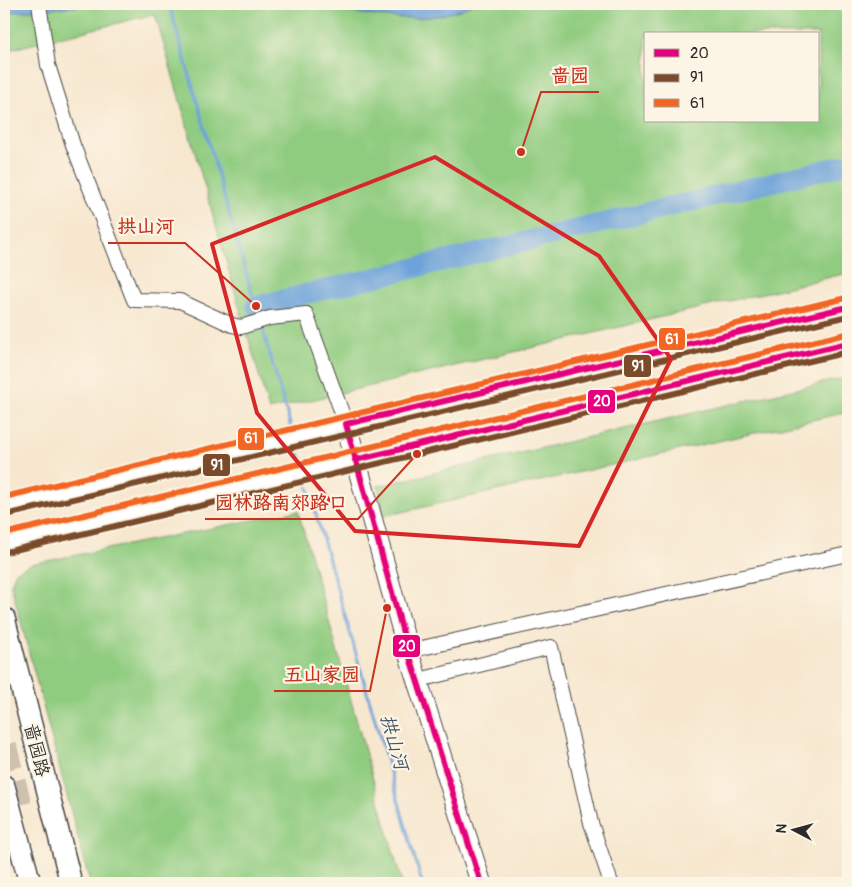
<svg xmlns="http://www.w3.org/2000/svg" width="852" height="887" viewBox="0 0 852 887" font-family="Pangolin,'LXGW WenKai TC',sans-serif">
<rect width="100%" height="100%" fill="#fcf5e5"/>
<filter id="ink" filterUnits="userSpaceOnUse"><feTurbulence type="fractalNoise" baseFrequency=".02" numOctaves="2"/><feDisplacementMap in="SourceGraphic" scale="10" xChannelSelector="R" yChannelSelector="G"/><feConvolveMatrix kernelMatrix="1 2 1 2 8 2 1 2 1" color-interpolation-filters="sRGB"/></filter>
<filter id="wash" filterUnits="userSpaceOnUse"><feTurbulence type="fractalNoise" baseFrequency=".0096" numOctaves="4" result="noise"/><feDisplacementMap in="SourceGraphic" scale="20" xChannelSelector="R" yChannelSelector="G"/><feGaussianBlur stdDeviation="1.12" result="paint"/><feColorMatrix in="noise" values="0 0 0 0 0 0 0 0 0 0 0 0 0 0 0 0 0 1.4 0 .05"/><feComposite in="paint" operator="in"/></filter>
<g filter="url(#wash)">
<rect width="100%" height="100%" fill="#f7e7cf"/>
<!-- green -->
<path fill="#90cc80" stroke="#5e7c56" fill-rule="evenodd" d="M4 4H848V273L269 410 155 14 4 51ZM646 34H818V121H646Z
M848 377V412L384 516 378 486Z
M298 511 402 883H90L11 585 15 572 31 564Z"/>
<!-- water -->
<path fill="#6ca2d9" stroke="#4c6682" d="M4 4H103L4 13Z
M298 4H473C420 32 354 11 298 4Z"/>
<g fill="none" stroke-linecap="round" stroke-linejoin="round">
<!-- stream -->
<path stroke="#6ca2d9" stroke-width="3" d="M169 4 259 318
M261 324 292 431
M296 444 302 464
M306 480 422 883"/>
<!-- river -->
<path stroke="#6ca2d9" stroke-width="20" d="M256 306 848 164"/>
</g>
</g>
<g filter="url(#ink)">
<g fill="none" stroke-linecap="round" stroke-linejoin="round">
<!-- highway-tunnel -->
<path stroke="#cec1ae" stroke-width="25" stroke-dasharray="25 12" stroke-linecap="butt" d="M4 745 21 812"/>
<!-- street casing -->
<g stroke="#4a4744" stroke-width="16">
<path id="street" d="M39 4 48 65 73 145 134 300 180 301 232 325 241 327 270 318 306 314 346 424
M408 651 848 554
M419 680 551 647 591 823 611 883"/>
</g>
<!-- secondary casing -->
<g stroke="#4a4744" stroke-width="22">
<path id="secondary" d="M346 424 408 651 481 883"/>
</g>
<!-- primary casing -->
<g stroke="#4a4744" stroke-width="24">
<path id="primary" d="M4 506 848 307
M4 543 848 343
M4 618 71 883
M4 786 30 883"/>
</g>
<!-- street -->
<use href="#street" stroke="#fff" stroke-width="14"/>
<!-- secondary -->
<use href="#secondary" stroke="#fff" stroke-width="20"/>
<!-- primary -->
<use href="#primary" stroke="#fff" stroke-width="21"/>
<!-- bus-1 casing -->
<g stroke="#fcf5e5" stroke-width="10">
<path id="bus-1" d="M355 460 848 343
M481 883 408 651 346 424 848 307"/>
</g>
<!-- bus-2 casing -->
<g stroke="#fcf5e5" stroke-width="10">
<path id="bus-2" d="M6 515 848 316
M6 552 848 352"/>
</g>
<!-- bus-3 casing -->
<g stroke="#fcf5e5" stroke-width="10">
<path id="bus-3" d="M4 497 846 298
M4 534 846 334"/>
</g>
<!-- bus-1 -->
<use href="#bus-1" stroke="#e5007d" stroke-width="6"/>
<!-- bus-2 -->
<use href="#bus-2" stroke="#7a4b2a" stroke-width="6"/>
<!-- bus-3 -->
<use href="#bus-3" stroke="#f26522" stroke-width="6"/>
</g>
</g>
<!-- marked area -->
<path fill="none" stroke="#d62828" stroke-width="4" stroke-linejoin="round" d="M435 157 599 256 671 359 579 546 355 531 257 413 212 244Z"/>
<g text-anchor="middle" stroke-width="4.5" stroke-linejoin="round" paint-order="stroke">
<!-- street labels -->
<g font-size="18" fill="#2b2b2b" stroke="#fcf5e5">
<text transform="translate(37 750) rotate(76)" y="6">啬园路</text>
</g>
<!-- water labels -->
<g font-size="19" font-style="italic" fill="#425568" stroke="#fcf5e5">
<text transform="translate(395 742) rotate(74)" y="7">拱山河</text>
</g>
</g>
<!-- callouts -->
<path fill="none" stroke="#c8321e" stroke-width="2" d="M521 152L541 92H599M256 306L185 243H108M417 454L358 519H205M387 608L370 691H274"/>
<g fill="#c8321e" stroke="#fcf5e5" stroke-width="2">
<circle cx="521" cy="152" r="5"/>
<circle cx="256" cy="306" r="5"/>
<circle cx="417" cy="454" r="5"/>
<circle cx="387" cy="608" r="5"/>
</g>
<g font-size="19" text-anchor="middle" font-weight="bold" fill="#c8321e" stroke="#fcf5e5" stroke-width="4.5" stroke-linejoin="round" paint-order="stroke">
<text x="570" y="82">啬园</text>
<text x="146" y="233">拱山河</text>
<text x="281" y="509">园林路南郊路口</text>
<text x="322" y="681">五山家园</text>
</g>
<g stroke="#fcf5e5" stroke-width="2">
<rect x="658" y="327" width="28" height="24" rx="5" fill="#f26522"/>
<rect x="623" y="354" width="29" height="24" rx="5" fill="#7a4b2a"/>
<rect x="587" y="389" width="29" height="25" rx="5" fill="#e5007d"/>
<rect x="237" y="427" width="28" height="24" rx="5" fill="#f26522"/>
<rect x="202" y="453" width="29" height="24" rx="5" fill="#7a4b2a"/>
<rect x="392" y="634" width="29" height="24" rx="5" fill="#e5007d"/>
</g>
<g font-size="14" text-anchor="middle" font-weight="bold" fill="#fff">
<text x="672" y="344">61</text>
<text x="638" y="371">91</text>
<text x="602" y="406">20</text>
<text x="251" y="443">61</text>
<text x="217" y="470">91</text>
<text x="407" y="651">20</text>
</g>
<!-- margin -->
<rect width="852" height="887" fill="none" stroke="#fcf5e5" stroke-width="20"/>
<!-- legend -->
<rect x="644" y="32" width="175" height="90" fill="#fcf5e5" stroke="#a8a49b"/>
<rect x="654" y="49" width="25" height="8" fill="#e5007d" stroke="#a8a49b"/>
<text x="690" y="58" font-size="15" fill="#2b2b2b">20</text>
<rect x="654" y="74" width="25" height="8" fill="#7a4b2a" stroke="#a8a49b"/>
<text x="690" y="82" font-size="15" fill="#2b2b2b">91</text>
<rect x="654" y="99" width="25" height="8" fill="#f26522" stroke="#a8a49b"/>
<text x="690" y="108" font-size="15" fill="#2b2b2b">61</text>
<!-- north arrow -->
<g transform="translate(794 830) rotate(276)" stroke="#fcf5e5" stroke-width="4" paint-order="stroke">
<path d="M0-4L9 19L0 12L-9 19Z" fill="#2b2b2b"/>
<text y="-8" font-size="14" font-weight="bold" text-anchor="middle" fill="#2b2b2b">N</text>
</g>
</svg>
